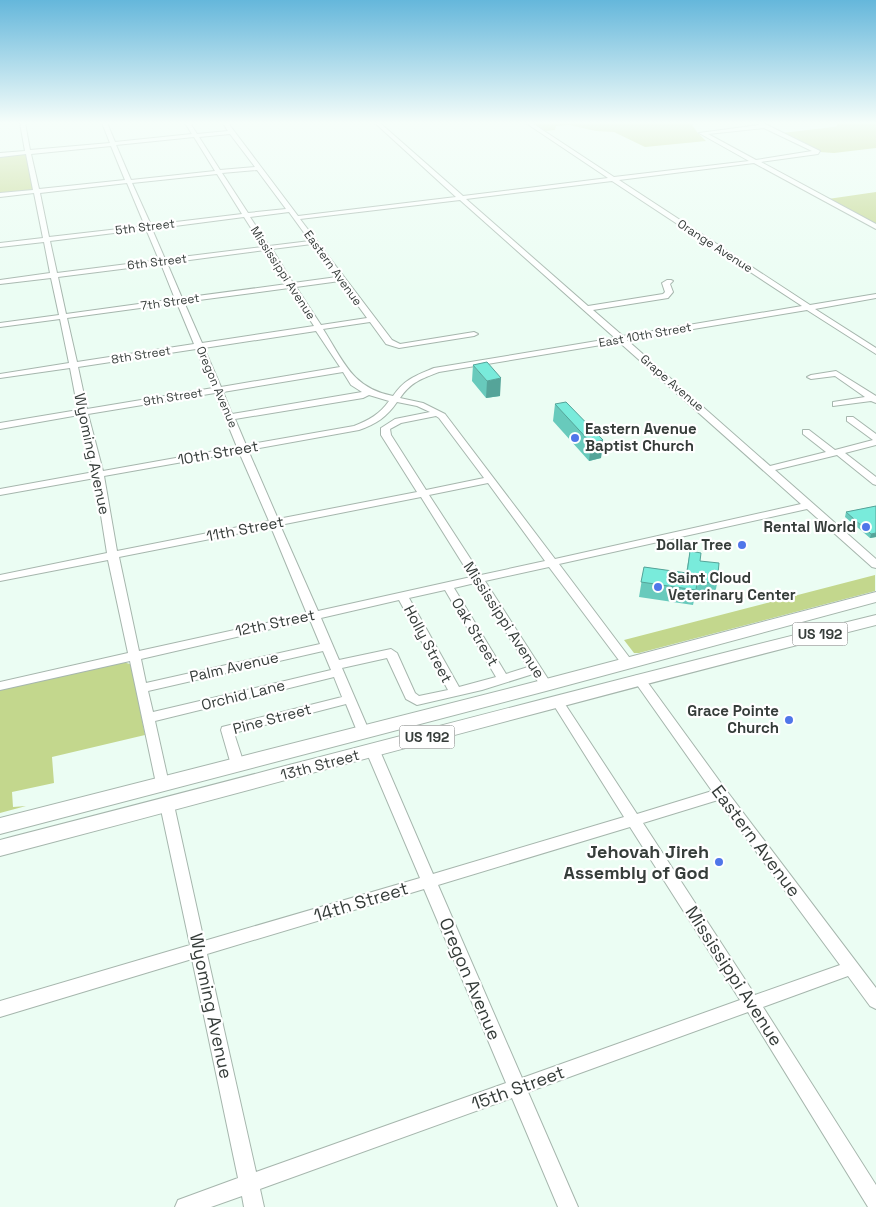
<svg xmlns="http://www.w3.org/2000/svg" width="876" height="1207" viewBox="0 0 876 1207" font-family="'Space Grotesk',sans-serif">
<rect width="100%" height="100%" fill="#ebfdf3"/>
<!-- green -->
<path fill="#c3d78d" d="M533 123H691L697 132 706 141 645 147 614 132 596 131 569 125 556 126 555 130 546 131Z
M837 123H876V148L834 153 820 152 782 133 833 127 837 126Z
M26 154 33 190 0 194V156Z
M876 192V224L828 199Z
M875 575V591L639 653H634L624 640Z
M123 662 130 664 132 670 145 735 52 757 54 783 12 792 13 807 26 806 0 813V689Z"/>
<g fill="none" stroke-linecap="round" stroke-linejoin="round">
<!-- minor casing -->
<g stroke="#a6b6ad" stroke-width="2">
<path id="minor" d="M20 123H25L30 150 110 143 102 123H107L115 142 192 134 185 123H190L197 134 228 131 223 123H228L298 216 456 197 375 123H380L463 196 608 178 526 123H532L614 177 749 161 699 133 759 125 757 123H763L820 151 818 154 761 162 876 224V229L754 163 619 180 810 305 876 294V298L815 309 876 348V354L807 310 627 340 770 466 826 452 803 434V430H809L835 450 873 440 847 421V417H853L876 434V445L845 453 876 477V485L873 484 837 455 775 470 876 559V568L872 567 807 509 559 564 632 661 634 664 632 667H624L549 567 485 581 550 682 552 685 550 688H542L533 674 482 690 417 705 406 699 387 658 342 668 370 733 369 736H359L346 704 234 733 244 764 242 768 237 769 232 768 221 730 222 727 342 697 334 677 155 721 169 784 167 788 162 789 157 788 130 661 0 690V682L128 653 108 560 0 581V575L107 553 95 478 0 495V489L94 472 79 415 0 429V423L78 410 70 368 0 378V374L69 363 60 319 0 327V323L59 315 51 278 0 284V280L50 273 44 242 0 247V243L43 238 34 193 0 197V193L33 190 26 154 0 157V153L25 151ZM764 128 812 151 756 160 708 134ZM230 134 255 167 220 170 199 137ZM194 137 215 171 131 180 116 145ZM111 146 125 180 39 189 31 154ZM257 170 286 209 248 213 222 173ZM217 174 242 214 151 225 132 183ZM612 181 802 306 623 336 593 310 668 298 673 292 670 284 673 281 671 280H667L662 283 665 292 663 294 588 306 466 199ZM127 183 145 226 49 237 40 193ZM460 200 615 338 434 368C415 376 405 379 393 396 352 388 344 362 323 329L370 322 386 344 399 348 474 336 478 334 474 332 400 344 392 340 300 219ZM289 212 310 241 269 246 250 217ZM244 217 263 247 165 259 152 229ZM146 229 159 260 57 273 50 241ZM312 244 337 277 293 283 272 249ZM265 250 287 284 182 298 167 263ZM161 264 175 299 66 314 58 277ZM340 281 367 318 321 325 296 287ZM289 288 314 326 202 343 184 302ZM177 303 194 344 77 362 67 318ZM316 331 340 367 221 387 204 348ZM619 342 801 504 555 559 445 414 423 403 400 398C411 382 421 379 439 372ZM196 349 213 388 87 409 78 367ZM343 372 351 385 362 392 232 414 223 392ZM215 393 237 447 103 471 88 414ZM369 395 389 401C380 414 369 420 354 426L246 445 235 419 363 398ZM397 402 417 406 430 412 395 419 381 428V435L417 492 278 519 248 450 359 430C376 424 387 417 397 402ZM436 416 439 418 484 478 426 490 391 435 390 429 401 423ZM239 452 269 521 117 551 104 476ZM488 483 545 561 481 575 429 495ZM421 497 471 577 318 611 280 525ZM271 527 307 614 139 651 119 557ZM475 583 528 667 506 674 454 588ZM445 590 496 677 459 687 409 598ZM399 600 448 690 419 696 415 693 397 653 391 649 339 660 321 618ZM310 620 320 644 146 683 141 659ZM323 651 331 670 153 712 148 691Z
M836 371 876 396V403L871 401 833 406V402L865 397 835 376 811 379 807 377 811 375Z
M639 675 643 676 726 790 876 988V1009L870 1006 848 976 763 1007 876 1185V1207H868L748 1012 528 1092 578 1207H558L512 1098 260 1189 264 1207H244L242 1196 211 1207H175L178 1200 238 1178 192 959 0 1017V1001L190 945 160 805 162 801 167 800 172 801 174 805 204 941 420 878 366 751 368 748 373 746 378 748 380 751 433 874 624 817 553 704 551 701 553 698H561L637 814 712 791 635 682 633 679 635 676ZM718 800 840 965 755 995 643 823ZM630 827 740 1000 522 1078 438 885ZM424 889 506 1083 256 1172 207 954Z"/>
</g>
<!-- highway casing -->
<g stroke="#a6b6ad" stroke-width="2">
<path id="highway" d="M876 592V602L546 691 0 834V818L546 679Z
M876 615V625C583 699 292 779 0 856V840C292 765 583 687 876 615Z"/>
</g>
<!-- minor -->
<use href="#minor" fill="#fff" fill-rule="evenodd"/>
<!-- highway -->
<use href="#highway" fill="#fff" fill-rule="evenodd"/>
</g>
<!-- wall -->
<path fill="#68cabc" d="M473 365 500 396 486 398 472 381Z
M555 404 603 440 601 458 589 461 553 421Z
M876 506V537L870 538 845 517 846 512Z
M690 551 700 561 717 584 714 599 695 596 693 605 639 597 644 567 686 573Z"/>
<!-- shaded-wall -->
<path fill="#55a499" d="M501 378 500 396 486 398 487 381Z
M603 440 601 458 589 461 591 443Z
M876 533V537L870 538 871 534Z"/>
<!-- building -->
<path fill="#79ebdb" stroke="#55a499" d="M487 362 501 378 487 381 473 365Z
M566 402 603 440 591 443 555 404Z
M876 506V533L871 534 846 512Z
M690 551 701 553 700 561 719 563 717 584 697 581 696 590 641 582 644 567 687 573Z"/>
<!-- sky -->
<linearGradient id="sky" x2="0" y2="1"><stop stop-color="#65b7db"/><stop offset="0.42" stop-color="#f6fefa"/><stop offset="1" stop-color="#f6fefa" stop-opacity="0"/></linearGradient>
<rect width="876" height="292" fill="url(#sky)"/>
<!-- markers -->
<g fill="#4f76e9" stroke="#fff" stroke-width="2">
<circle cx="575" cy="438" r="5"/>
<circle cx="866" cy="527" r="5"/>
<circle cx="742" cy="545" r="5"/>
<circle cx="658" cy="587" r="5"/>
<circle cx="789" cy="720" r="5"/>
<circle cx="719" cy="862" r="5"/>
</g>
<g text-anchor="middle" stroke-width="4.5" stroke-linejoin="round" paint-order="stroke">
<!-- far-street labels -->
<g font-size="12" fill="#363d3a" stroke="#fff">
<text transform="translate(145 227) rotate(-7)" y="4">5th Street</text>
<text transform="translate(715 246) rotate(33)" y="4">Orange Avenue</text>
<text transform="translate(157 262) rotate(-7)" y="4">6th Street</text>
<text transform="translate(333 268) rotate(54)" y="4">Eastern Avenue</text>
<text transform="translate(283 273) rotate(57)" y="4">Mississippi Avenue</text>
<text transform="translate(170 302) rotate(-8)" y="4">7th Street</text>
<text transform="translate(645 335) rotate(-10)" y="4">East 10th Street</text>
<text transform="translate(141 355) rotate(-9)" y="4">8th Street</text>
<text transform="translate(672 383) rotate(41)" y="4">Grape Avenue</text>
<text transform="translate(217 387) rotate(67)" y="4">Oregon Avenue</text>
<text transform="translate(173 397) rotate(-9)" y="4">9th Street</text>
</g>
<!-- shield labels -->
<g fill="#fff" stroke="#727775" stroke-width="1">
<rect x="792.5" y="622.5" width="55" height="23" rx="4"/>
<rect x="399.5" y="725.5" width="55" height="23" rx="4"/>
</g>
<g font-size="14" font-weight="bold" fill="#363d3a">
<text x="820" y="639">US 192</text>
<text x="427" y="742">US 192</text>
</g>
<!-- poi labels -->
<g font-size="15" font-weight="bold" fill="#363d3a" stroke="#fff" text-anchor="end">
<text x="585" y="434" text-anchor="start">Eastern Avenue<tspan x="585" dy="17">Baptist Church</tspan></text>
<text x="856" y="532">Rental World</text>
<text x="732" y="550">Dollar Tree</text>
<text x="668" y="583" text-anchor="start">Saint Cloud<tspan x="668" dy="17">Veterinary Center</tspan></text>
<text x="779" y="716">Grace Pointe<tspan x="779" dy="17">Church</tspan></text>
</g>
<!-- street labels -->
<g font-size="15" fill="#363d3a" stroke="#fff">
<text transform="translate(218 453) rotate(-10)" y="5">10th Street</text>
<text transform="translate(92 454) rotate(78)" y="5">Wyoming Avenue</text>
<text transform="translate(245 529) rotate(-11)" y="5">11th Street</text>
<text transform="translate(504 620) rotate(57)" y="5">Mississippi Avenue</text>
<text transform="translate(275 623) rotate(-12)" y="5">12th Street</text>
<text transform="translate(475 632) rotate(59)" y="5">Oak Street</text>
<text transform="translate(428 644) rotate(62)" y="5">Holly Street</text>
<text transform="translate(234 667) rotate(-13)" y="5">Palm Avenue</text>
<text transform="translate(243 695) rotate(-14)" y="5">Orchid Lane</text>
<text transform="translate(272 719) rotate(-15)" y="5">Pine Street</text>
<text transform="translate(320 765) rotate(-15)" y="5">13th Street</text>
</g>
<!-- near-street labels -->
<g font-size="18" fill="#363d3a" stroke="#fff">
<text transform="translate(756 841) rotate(53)" y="6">Eastern Avenue</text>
<text transform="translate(361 902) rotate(-17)" y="6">14th Street</text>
<text transform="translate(734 976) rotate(57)" y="6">Mississippi Avenue</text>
<text transform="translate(470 979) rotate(67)" y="6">Oregon Avenue</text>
<text transform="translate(211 1006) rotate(78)" y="6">Wyoming Avenue</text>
<text transform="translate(518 1088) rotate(-20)" y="6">15th Street</text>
</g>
<!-- near-poi labels -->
<g font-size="18" font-weight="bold" fill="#363d3a" stroke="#fff" text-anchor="end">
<text x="709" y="858">Jehovah Jireh<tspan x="709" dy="21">Assembly of God</tspan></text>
</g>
</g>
</svg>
